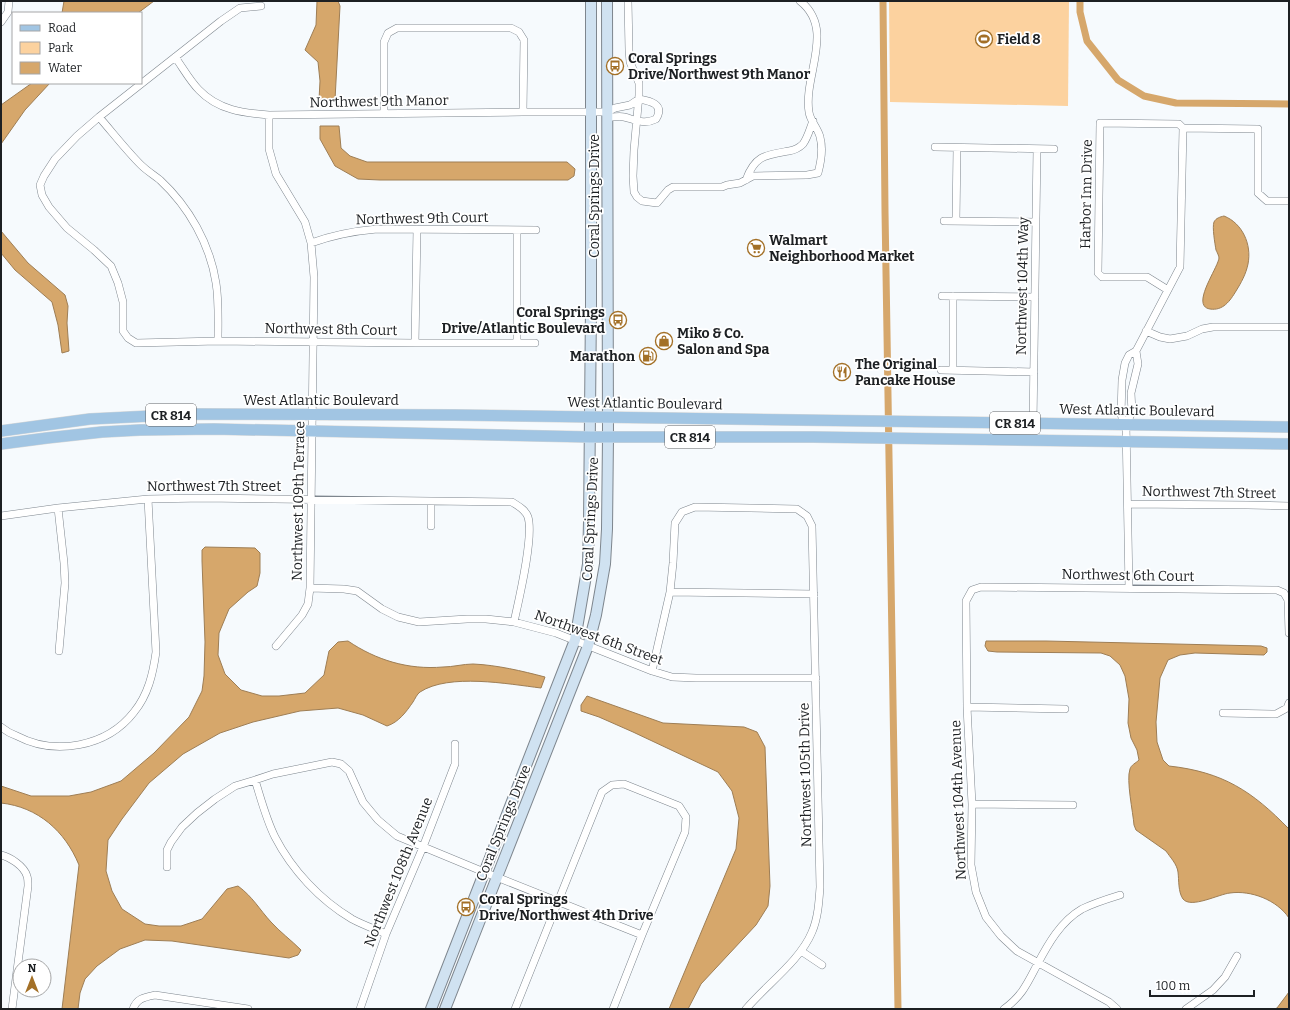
<svg xmlns="http://www.w3.org/2000/svg" width="1290" height="1010" viewBox="0 0 1290 1010" font-family="Bitter,serif">
<rect width="100%" height="100%" fill="#f6fafd"/>
<!-- green -->
<path fill="#fcd29f" d="M889 1H1069L1068 106 890 102Z"/>
<!-- water -->
<path fill="#d6a76b" stroke="#9e7e55" d="M64 1H154L138 13H62Z
M317 1H338L340 6 335 100H319L320 81 318 62 305 50 316 25Z
M32 83H50L25 110 1 144V105Z
M320 126H339L341 148 350 156 367 162H567L575 169 574 176 568 180H380L358 179 335 166 320 139Z
M1224 216C1242 223 1252 244 1248 264 1246 274 1241 283 1236 291 1230 301 1223 311 1210 309 1190 306 1218 268 1219 258 1219 256 1217 252 1216 250 1215 244 1212 227 1214 222 1216 218 1220 217 1224 216Z
M1 231 28 263 65 295 68 306 67 323 69 351 62 353 58 325 52 302 15 270 1 253Z
M205 547 255 548 260 553V573L257 586 248 592 229 609 219 633 218 655 225 674 241 690 262 696H279L305 693 324 675 329 651 338 642 348 641C376 660 408 670 443 667 453 667 463 664 473 664 497 665 522 671 545 677L541 688C508 684 449 673 420 692 417 694 415 699 413 702 406 712 399 722 387 726L363 715 338 708 300 711 253 722 220 733 183 754 149 783 122 819 108 840 106 871 112 891 122 909 145 924 159 926H181L202 919 227 889 238 886C253 897 259 909 271 922 280 932 291 940 301 950L298 955 289 958 172 941 145 940 120 949 97 966 85 979 80 993 78 1009H62L79 865C65 831 38 807 1 803V786L31 796H69L91 792 121 781 154 753 189 717 202 691 204 676 205 642 202 561V550Z
M986 641H1046L1261 646 1267 648V652L1264 655 1195 653 1180 655 1168 660 1160 678 1156 722 1157 742 1163 760 1169 766C1223 772 1252 791 1289 829V918C1277 900 1251 890 1230 893 1219 894 1191 909 1183 899 1178 892 1179 880 1178 872 1177 864 1170 857 1166 851L1136 830 1134 825C1133 812 1126 780 1130 769 1131 765 1136 763 1139 760L1137 750 1131 738 1128 723 1129 699 1125 676 1120 665 1110 656 1101 653 997 652 988 651 985 646Z
M587 696 663 723 744 727 757 732 765 747 770 886 768 906 756 925 701 984 688 1009H669L736 849 739 818 732 791 718 772 633 732 599 717 581 711V705Z
M1289 992V1009H1275L1277 1008Z"/>
<g fill="none" stroke-linecap="round" stroke-linejoin="round">
<!-- canal -->
<path stroke="#d6a76b" stroke-width="7" d="M883 1 885 211 898 1009
M1080 1V12L1087 41 1118 80 1144 96 1176 103 1289 104"/>
<!-- street casing -->
<g stroke="#7e868e" stroke-width="8">
<path id="street" d="M628 1 629 50 630 62 639 83V95L634 150 633 176 634 192 637 197 642 201 657 203 668 190 673 187H722L727 185 740 183 753 176 807 175 818 173C821 162 823 148 820 137 818 128 810 121 809 112 803 76 836 29 800 1
M261 6 240 8 221 21 99 117 77 136 55 159 44 176 40 185 42 195 49 207 67 228 94 250 111 266 118 283 123 302V331L128 338 136 343 218 341 415 343H535
M1 22 8 12 9 1
M175 57C183 68 190 81 199 90 218 110 243 113 269 115L523 112H607
M639 99C650 101 665 104 656 119 644 125 636 120 624 117 620 116 615 117 611 117L607 112 615 108 630 105Z
M384 114V42L388 33 397 28H511L519 32 524 40 523 112
M269 115V149L276 174 305 222 311 243 314 277 310 588 308 604 302 615 276 646
M99 117C113 133 126 150 141 165 147 171 154 175 160 180 189 207 210 244 216 283 219 301 218 322 218 341
M935 147 1054 149
M746 180C755 155 766 155 789 151 795 150 799 148 803 144 808 137 810 128 813 121
M944 221 1036 222
M956 221 957 148
M311 243C333 235 354 231 377 229L536 230
M1168 290 1147 277H1102L1098 273 1100 123 1179 124 1183 128 1258 129V193L1267 201H1289
M942 296 1035 297
M953 296V370
M1146 331 1160 337 1170 339 1187 336 1202 329 1213 327H1289
M415 343 417 229
M517 343V230
M941 370 1034 372
M1033 424 1037 149
M1126 425 1121 415 1122 380 1125 363 1129 355 1136 351 1180 267 1183 128
M431 502V526
M1128 504 1248 505 1289 506
M58 508 64 563 65 583 59 651
M1 516 58 508 148 499 205 498 512 502C518 506 525 509 528 517 534 537 519 599 514 622
M310 588 344 589 357 591 382 609 398 617 419 622 467 619H486L514 622 556 633 652 671 672 677 696 678H816
M1129 588 1126 425 1132 412 1131 393 1138 364 1136 351
M670 592 814 594
M652 671 670 592 673 563 675 523 682 512 695 507 797 509 807 516 812 526 820 887C819 902 818 918 812 932 800 961 766 985 746 1009
M967 707 1065 709
M1223 713 1276 714 1287 708 1289 703
M1 727C6 731 11 734 17 736 55 756 107 747 134 712 148 695 153 674 156 652L148 499
M255 780C261 799 266 819 275 837 292 870 320 900 352 919 363 925 375 929 386 934
M972 804 1073 805
M1 855C10 857 24 866 27 876 28 879 28 882 28 886L12 1009
M167 867V850L171 842 182 827 197 813 215 799 235 786 255 780 273 774 332 762 341 764 349 771 363 802 378 820 397 836 484 872 642 935
M801 951 822 965
M133 1009C137 998 145 997 155 995L248 1009
M360 1009 386 934 423 847 455 764V744
M515 1009 602 792 612 785 624 784 679 806 686 817 685 832 642 935 613 1009
M1004 1009C1022 996 1027 984 1037 965 1048 944 1061 921 1082 909 1094 903 1107 899 1120 895
M1117 1009 1109 1002 1017 951 1001 936 986 917 976 892 971 865 972 804 967 707 966 601 972 590 981 587 1277 590 1284 593 1288 600 1289 633
M1186 1009 1213 990 1225 977 1237 956"/>
</g>
<!-- secondary casing -->
<g stroke="#7e868e" stroke-width="12">
<path id="secondary" d="M431 1009 575 640 588 564 589 522 591 305V1
M445 1009 588 646 596 615 605 564 607 529 608 437 607 1"/>
</g>
<!-- primary casing -->
<g stroke="#d6d7d7" stroke-width="12">
<path id="primary" d="M1 431 90 419 192 414 454 415 1289 427
M1 444 47 438 102 432 140 430 214 429 590 437H813L1289 444"/>
</g>
<!-- street -->
<use href="#street" stroke="#fff" stroke-width="7"/>
<!-- secondary -->
<use href="#secondary" stroke="#d0e2f1" stroke-width="10"/>
<!-- primary -->
<use href="#primary" stroke="#a1c5e3" stroke-width="11"/>
</g>
<!-- icons -->
<defs>
<g id="stadium-ring" transform="scale(0.9)"><circle r="9.5" fill="#fff" stroke="#a37027" stroke-width="1.5"/><path d="M0-5a6.5 5 0 1 0 0 10a6.5 5 0 1 0 0-10ZM-3.5-1.8h7v3.6h-7Z" fill="#a37027"/></g>
<g id="bus-ring" transform="scale(0.9)"><circle r="9.5" fill="#fff" stroke="#a37027" stroke-width="1.5"/><path d="M-5-6H5V4H4V6H2V4H-2V6H-4V4H-5ZM-3.5-4V0h7V-4ZM-3.5 1.2v1.5H-2V1.2ZM2 1.2v1.5H3.5V1.2Z" fill="#a37027"/></g>
<g id="supermarket-ring" transform="scale(0.9)"><circle r="9.5" fill="#fff" stroke="#a37027" stroke-width="1.5"/><path d="M-6-5.5h2.5l.6 2H6L4.5 2H-2.5L-4.4-4H-6ZM-1.5 3.2a1.3 1.3 0 1 0 .1 0ZM3 3.2a1.3 1.3 0 1 0 .1 0Z" fill="#a37027"/></g>
<g id="shop-ring" transform="scale(0.9)"><circle r="9.5" fill="#fff" stroke="#a37027" stroke-width="1.5"/><path d="M-5-2.5h2.3a2.7 3.5 0 0 1 5.4 0H5L5.5 6h-11ZM-1.5-2.5h3a1.5 2.3 0 0 0-3 0Z" fill="#a37027"/></g>
<g id="fuel-ring" transform="scale(0.9)"><circle r="9.5" fill="#fff" stroke="#a37027" stroke-width="1.5"/><path d="M-5.5-6h7V0h2V4h1.3V-2.5L3-4.5l.8-.8L6-3V5H2.5V1h-1V6h-7ZM-4.2-4.7v3.2H.2V-4.7Z" fill="#a37027"/></g>
<g id="restaurant-ring" transform="scale(0.9)"><circle r="9.5" fill="#fff" stroke="#a37027" stroke-width="1.5"/><path d="M-5-6h1v4h1v-4h1v4h1v-4h1v5L-1.5 .5V6h-2V.5L-5-1ZM5-6V6H3V1.5H1.5Q1.5-4 5-6Z" fill="#a37027"/></g>
</defs>
<g fill-rule="evenodd">
<use href="#stadium-ring" x="984" y="39"/>
<use href="#bus-ring" x="615" y="66"/>
<use href="#supermarket-ring" x="756" y="248"/>
<use href="#bus-ring" x="618" y="320"/>
<use href="#shop-ring" x="664" y="341"/>
<use href="#fuel-ring" x="648" y="356"/>
<use href="#restaurant-ring" x="842" y="372"/>
<use href="#bus-ring" x="466" y="907"/>
</g>
<g text-anchor="middle" stroke-width="3.5" stroke-linejoin="round" paint-order="stroke">
<!-- shield labels -->
<g fill="#fff" stroke="#616365" stroke-width="1">
<rect x="146" y="404" width="50" height="22" rx="3"/>
<rect x="990" y="412" width="50" height="22" rx="3"/>
<rect x="665" y="426" width="50" height="22" rx="3"/>
</g>
<g font-size="13" font-weight="bold" fill="#1d2023">
<text x="171" y="420">CR 814</text>
<text x="1015" y="428">CR 814</text>
<text x="690" y="442">CR 814</text>
</g>
<!-- poi labels -->
<g font-size="14" font-weight="bold" fill="#1d2023" stroke="#fff" text-anchor="start">
<text x="997" y="44">Field 8</text>
<text x="628" y="63">Coral Springs<tspan x="628" dy="16">Drive/Northwest 9th Manor</tspan></text>
<text x="769" y="245">Walmart<tspan x="769" dy="16">Neighborhood Market</tspan></text>
<text x="605" y="317" text-anchor="end">Coral Springs<tspan x="605" dy="16">Drive/Atlantic Boulevard</tspan></text>
<text x="677" y="338">Miko &amp; Co.<tspan x="677" dy="16">Salon and Spa</tspan></text>
<text x="635" y="361" text-anchor="end">Marathon</text>
<text x="855" y="369">The Original<tspan x="855" dy="16">Pancake House</tspan></text>
<text x="479" y="904">Coral Springs<tspan x="479" dy="16">Drive/Northwest 4th Drive</tspan></text>
</g>
<!-- street labels -->
<g font-size="14" fill="#1d2023" stroke="#fff">
<text transform="translate(379 101) rotate(-1)" y="5">Northwest 9th Manor</text>
<text transform="translate(1086 194) rotate(-89)" y="5">Harbor Inn Drive</text>
<text transform="translate(594 196) rotate(-90)" y="5">Coral Springs Drive</text>
<text transform="translate(422 218) rotate(-1)" y="5">Northwest 9th Court</text>
<text transform="translate(1022 286) rotate(-89)" y="5">Northwest 104th Way</text>
<text transform="translate(331 329) rotate(1)" y="5">Northwest 8th Court</text>
<text x="321" y="405">West Atlantic Boulevard</text>
<text transform="translate(645 403) rotate(1)" y="5">West Atlantic Boulevard</text>
<text transform="translate(1137 410) rotate(1)" y="5">West Atlantic Boulevard</text>
<text x="214" y="491">Northwest 7th Street</text>
<text transform="translate(1209 492) rotate(1)" y="5">Northwest 7th Street</text>
<text transform="translate(298 501) rotate(-89)" y="5">Northwest 109th Terrace</text>
<text transform="translate(590 519) rotate(-87)" y="5">Coral Springs Drive</text>
<text transform="translate(1128 575) rotate(1)" y="5">Northwest 6th Court</text>
<text transform="translate(599 637) rotate(20)" y="5">Northwest 6th Street</text>
<text transform="translate(805 775) rotate(-91)" y="5">Northwest 105th Drive</text>
<text transform="translate(958 800) rotate(-92)" y="5">Northwest 104th Avenue</text>
<text transform="translate(503 823) rotate(-68)" y="5">Coral Springs Drive</text>
<text transform="translate(398 872) rotate(-68)" y="5">Northwest 108th Avenue</text>
</g>
</g>
<!-- border -->
<rect width="1290" height="1010" fill="none" stroke="#1d2023" stroke-width="4"/>
<!-- legend -->
<rect x="12" y="12" width="130" height="72" fill="#ffffff" stroke="#a5a6a7"/>
<rect x="20" y="25" width="20" height="6" fill="#a1c5e3" stroke="#a5a6a7"/>
<text x="48" y="32" font-size="12" fill="#1d2023">Road</text>
<rect x="20" y="42" width="20" height="12" fill="#fcd29f" stroke="#a5a6a7"/>
<text x="48" y="52" font-size="12" fill="#1d2023">Park</text>
<rect x="20" y="62" width="20" height="12" fill="#d6a76b" stroke="#a5a6a7"/>
<text x="48" y="72" font-size="12" fill="#1d2023">Water</text>
<!-- north arrow -->
<g transform="translate(32 978)"><circle r="19" fill="#ffffff" stroke="#a5a6a7"/>
<path d="M0-3L7 15L0 10L-7 15Z" fill="#a37027"/>
<text y="-6" font-size="11" font-weight="bold" text-anchor="middle" fill="#1d2023">N</text>
</g>
<!-- scale -->
<path d="M1150 990v6h104v-6" fill="none" stroke="#1d2023" stroke-width="2"/>
<text x="1156" y="990" font-size="12" fill="#1d2023" stroke="#ffffff" stroke-width="3" paint-order="stroke">100 m</text>
</svg>
